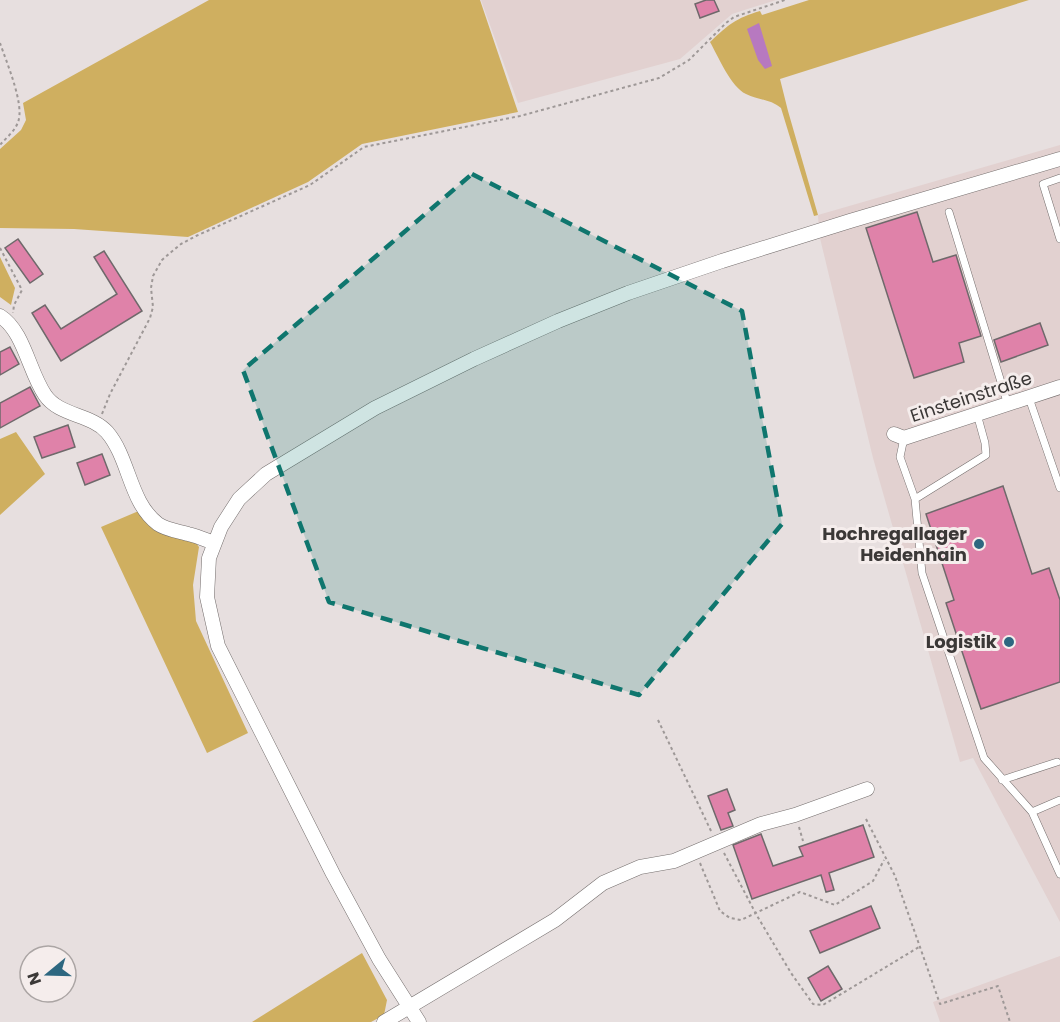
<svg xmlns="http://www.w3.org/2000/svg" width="1060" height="1022" viewBox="0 0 1060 1022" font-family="Poppins,sans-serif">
<rect width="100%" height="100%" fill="#e7dfdf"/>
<!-- built -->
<path fill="#e2d1d0" d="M481 0H776L732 14 680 59 518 103Z
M1060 145V922L973 758 960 762 873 458 819 234 818 215Z
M1060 956V1022H940L933 1002Z"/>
<!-- green -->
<path fill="#cfaf60" d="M209 0H480L518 112 362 144 308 182 188 237 74 229 0 228V149L21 130 26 120 23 103Z
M809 0H1029L780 79 788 111 818 215 814 216 781 108C770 99 758 100 746 94 731 87 718 56 710 42 728 25 736 18 760 11L762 15Z
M0 257 15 288 11 305 0 297Z
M16 432 45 474 0 515V439Z
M141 510 196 543 199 547 193 585 196 621 248 733 207 753 101 527Z
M362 953 387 1000 384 1015 371 1022H252Z"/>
<!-- water -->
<path fill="#b779c0" d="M759 23 772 66 765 69 758 60 747 29Z"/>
<!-- building -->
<path fill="#df82a9" stroke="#6f696b" stroke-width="1.5" d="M706 0H714L719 11 700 18 695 4Z
M917 212 933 262 956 255 981 336 959 343 964 362 914 378 866 228Z
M18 239 43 274 30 283 5 248Z
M104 251 142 311 61 361 32 313 45 305 61 329 117 294 94 257Z
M1040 323 1048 345 1001 362 994 340Z
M10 347 19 364 0 375V352Z
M30 387 40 406 0 428V403Z
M68 425 75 447 42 458 34 437Z
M102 454 110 475 85 485 77 463Z
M1003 486 1032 574 1049 568 1060 600V682L981 709 946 603 954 600 926 514Z
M727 789 735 810 728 813 733 826 721 830 708 796Z
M863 825 874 857 829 873 834 890 826 892 821 875 752 899 733 845 761 834 773 866 803 856 799 847Z
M871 906 880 928 820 953 810 931Z
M828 966 842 989 821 1001 808 978Z"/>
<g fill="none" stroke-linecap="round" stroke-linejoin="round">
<!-- lane casing -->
<g stroke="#756f6e" stroke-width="8">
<path id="lane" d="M1060 178 1043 184 1060 239
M949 212 1008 405
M1029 398 1060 488
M904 438 900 457 915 499 922 573 984 758 1032 812 1060 874
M915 499 986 455 985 443 977 414
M1002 780 1057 762
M1032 812 1060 800"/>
</g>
<!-- street casing -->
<g stroke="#756f6e" stroke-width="15">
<path id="street" d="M0 316C24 331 29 372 45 395 59 416 91 414 107 432 130 459 129 502 158 524 167 530 178 531 188 534 197 536 206 540 214 543
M894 434 904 438 1060 387
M384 1022 555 920 603 883 640 867 674 861 761 824 795 815 867 789
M419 1022 379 959 333 874 218 646 207 597 209 558 221 527 239 499 266 474 375 408 474 359 558 321 628 293 722 261 850 221 1060 159"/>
</g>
<!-- path -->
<path stroke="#9e9897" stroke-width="2" stroke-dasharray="3 3" stroke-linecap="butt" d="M0 43C6 61 25 105 18 122 15 131 6 138 0 145
M0 248 22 290 14 305 13 313
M102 414 110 394 150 318 153 307 151 288 153 276 162 260 170 253 181 244 196 236 310 185 364 147 520 116 659 78 689 60 726 23 734 17 785 0
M658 720 712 833
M866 819 895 876 940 1004 998 986 1010 1022
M799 827 803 841
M724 853 756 914 791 973 813 1004 823 1005 919 947
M700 863 720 911 730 918 741 920 800 892 835 905 873 881 884 860"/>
<!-- lane -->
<use href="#lane" stroke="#fff" stroke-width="7"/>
<!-- street -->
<use href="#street" stroke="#fff" stroke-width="14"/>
</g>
<!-- marked area -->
<path fill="#0f766e" fill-opacity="0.2" stroke="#0f766e" stroke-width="4.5" stroke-dasharray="12 8" stroke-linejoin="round" d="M472 174 742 311 782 524 639 695 329 602 243 370Z"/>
<!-- markers -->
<g fill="#2d6780" stroke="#f5edec" stroke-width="2">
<circle cx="979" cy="544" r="6"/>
<circle cx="1009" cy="642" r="6"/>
</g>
<g text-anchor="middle" stroke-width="6" stroke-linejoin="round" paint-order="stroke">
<!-- street labels -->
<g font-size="18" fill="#3b3837" stroke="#f5edec">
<text transform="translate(971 397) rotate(-18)" y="6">Einsteinstraße</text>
</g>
<!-- poi labels -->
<g font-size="18" font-weight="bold" fill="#3b3837" stroke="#f5edec" text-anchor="end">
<text x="967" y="540">Hochregallager<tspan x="967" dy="21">Heidenhain</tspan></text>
<text x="997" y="648">Logistik</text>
</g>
</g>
<!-- north arrow -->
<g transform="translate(48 974) rotate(251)"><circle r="28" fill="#f5edec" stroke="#aba5a4" stroke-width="1.5"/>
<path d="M0-4.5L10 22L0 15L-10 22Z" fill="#2d6780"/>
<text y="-9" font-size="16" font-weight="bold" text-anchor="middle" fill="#3b3837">N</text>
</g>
</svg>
